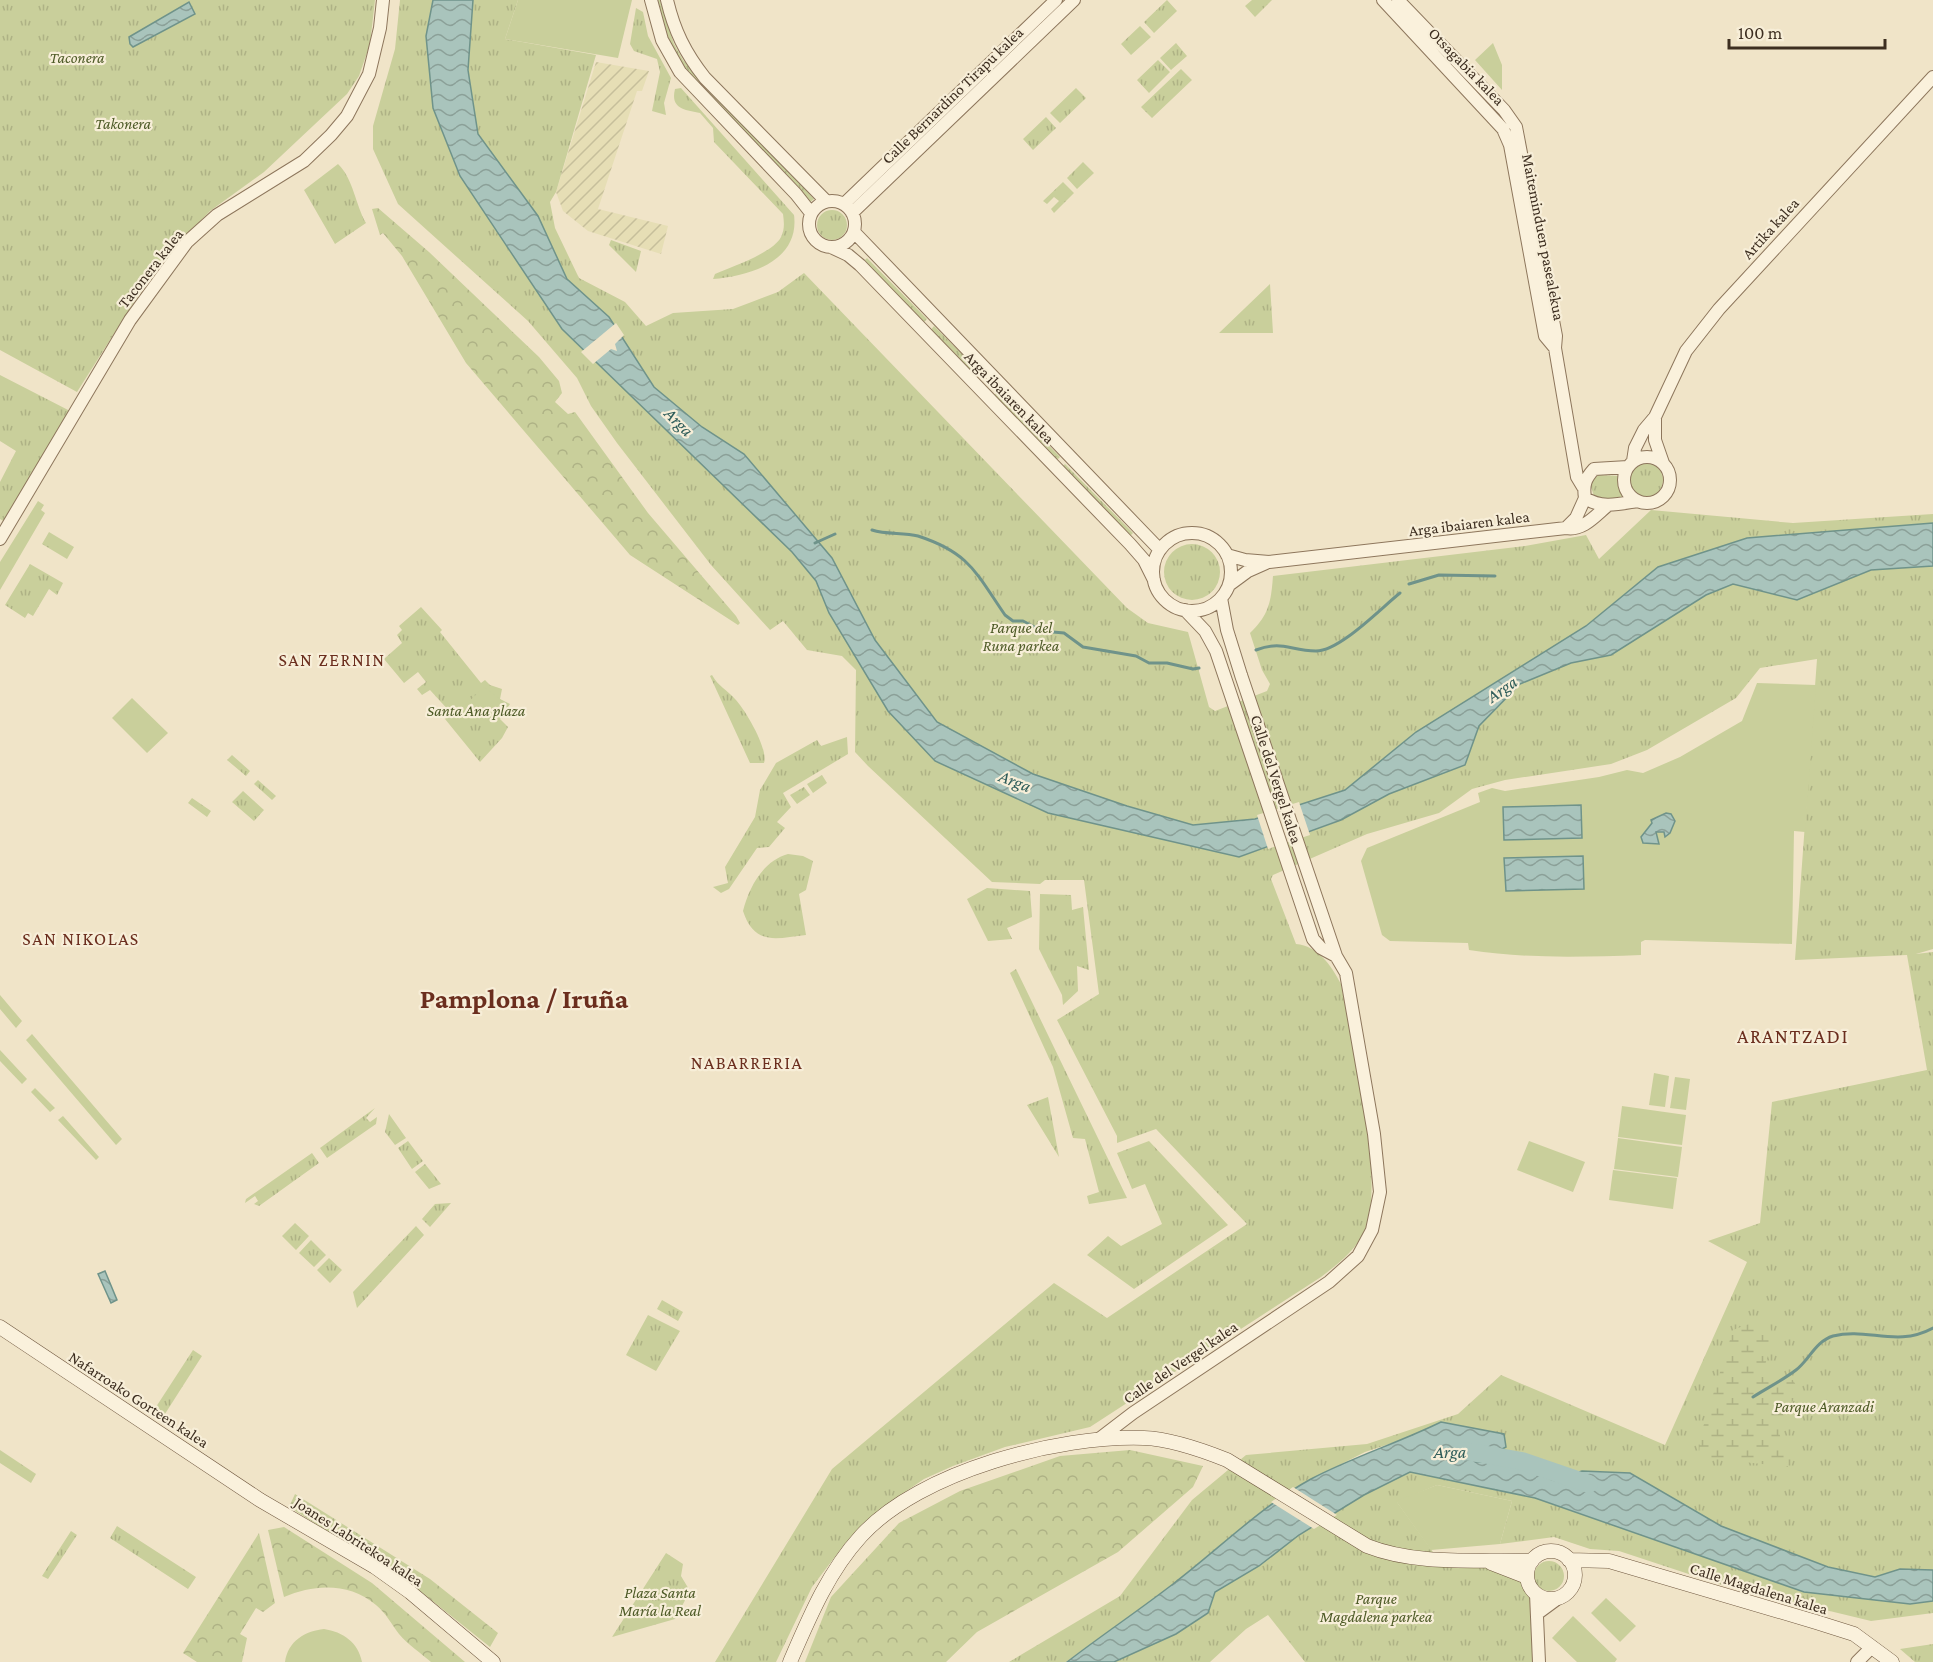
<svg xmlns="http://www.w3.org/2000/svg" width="1933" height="1662" viewBox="0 0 1933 1662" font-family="'Crimson Pro',serif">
<defs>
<pattern id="farmland-furrows" width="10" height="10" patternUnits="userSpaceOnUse" patternTransform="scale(1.5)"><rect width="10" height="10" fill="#e6deb5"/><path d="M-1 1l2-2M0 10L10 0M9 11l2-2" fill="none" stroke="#c6bf9b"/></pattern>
<pattern id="grass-tufts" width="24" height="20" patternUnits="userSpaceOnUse" patternTransform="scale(1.5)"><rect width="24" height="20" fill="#c9cf9b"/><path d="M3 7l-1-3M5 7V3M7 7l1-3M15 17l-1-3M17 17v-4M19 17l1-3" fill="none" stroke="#aeb285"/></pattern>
<pattern id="forest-crowns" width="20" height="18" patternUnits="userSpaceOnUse" patternTransform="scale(1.5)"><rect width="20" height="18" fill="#c9cf9b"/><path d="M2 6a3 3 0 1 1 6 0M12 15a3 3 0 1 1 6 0" fill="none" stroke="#aeb285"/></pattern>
<pattern id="wetland-marsh" width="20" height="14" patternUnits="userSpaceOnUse" patternTransform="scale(1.5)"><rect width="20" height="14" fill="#c9cf9b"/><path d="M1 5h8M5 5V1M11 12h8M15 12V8" fill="none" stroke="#aeb285"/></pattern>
<pattern id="water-waves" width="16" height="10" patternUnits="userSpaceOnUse" patternTransform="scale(1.5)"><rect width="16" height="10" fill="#a9c4bc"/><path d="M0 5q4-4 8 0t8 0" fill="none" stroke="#8ba098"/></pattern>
</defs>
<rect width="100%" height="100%" fill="#f0e4c8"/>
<!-- farmland -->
<path fill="url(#farmland-furrows)" d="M596 62 649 71 642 91H637L598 209 668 226 661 254 588 231 563 211 556 192Z"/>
<!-- grass -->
<path fill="url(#grass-tufts)" d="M0 0H375L370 44 359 76 347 94 264 172 210 211 157 266 77 392 0 350Z
M400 0H433L426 36 433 108 460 176 562 329 792 552 816 581 829 613 888 710 1048 813 1239 857 1334 823 1389 794 1465 765 1479 726 1520 684 1571 663 1611 655 1706 595 1733 583 1797 600 1871 570 1933 566V949L1916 954 1933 952V1570L1900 1569 1875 1577 1828 1567 1721 1526 1630 1473 1582 1471 1560 1478 1517 1464 1476 1462 1441 1422 1416 1435 1365 1452 1310 1480 1252 1519 1174 1584 1066 1662H1009L1120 1596 1192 1500 1246 1455 1367 1444 1458 1414 1501 1375 1665 1445 1747 1262 1708 1241 1760 1223 1772 1102 1927 1070 1907 955 1795 960 1817 659 1760 668 1736 698 1647 750 1611 764 1505 780 1472 789 1439 813 1367 834 1273 875 1271 879 1296 944C1318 946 1331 965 1341 984 1351 1040 1386 1181 1365 1230 1356 1250 1338 1264 1321 1277L1090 1427 1005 1447 953 1466 924 1479 886 1505 847 1541 812 1587 776 1662H715L832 1469 1054 1283 1107 1318 1247 1224 1156 1129 1117 1143V1136L1057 1020 1099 994 1084 880H1045L1040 884 992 882 868 766 855 752 856 670 842 656 807 650 783 621 770 630 711 565 617 443 591 406 577 378 528 321 398 204 373 149V126L395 49Z
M473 0H518L505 39 596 55 556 192 550 202 555 228 579 278 625 302 646 326 673 313 733 309 749 303 778 292 804 273 1127 608 1148 623 1188 632 1209 707 1215 711 1267 691 1270 684 1262 670 1250 633C1269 615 1271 602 1273 576L1525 546 1586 535 1599 559 1651 510 1793 523 1933 514V523L1747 538 1658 567 1586 626 1416 732 1345 790 1255 819 1193 825 1127 806 1033 774 937 722 875 640 832 558 744 454 702 427 654 387 609 317 567 279 538 216 478 134 468 70Z
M655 0H660L674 44 683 60 814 199 808 204 687 74 669 45Z
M1167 0 1177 11 1154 33 1144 22Z
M1252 0H1272L1255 17 1245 6Z
M636 8 643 12 648 36 671 78 664 103 666 115 652 111 660 72 657 59 634 51 630 44Z
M1140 26 1151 37 1131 55 1121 44Z
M1176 43 1187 56 1171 70 1160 58Z
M1158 60 1170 72 1149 93 1137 80Z
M1181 69 1192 80 1152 118 1141 107Z
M681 88 794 215C800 261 750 276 713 279L715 274C731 267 773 253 781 237 785 229 784 222 783 214L714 142 713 128 700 113C685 110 670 109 675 89Z
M1076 88 1086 98 1060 123 1050 113Z
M1046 117 1056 128 1033 150 1023 139Z
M1083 162 1094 173 1077 189 1067 178Z
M338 164C354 180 355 204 366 223L335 244 304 190Z
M1063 182 1074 193 1054 213 1051 209 1059 201 1054 197 1047 204 1043 201Z
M817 225a15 15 0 1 1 30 0a15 15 0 1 1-30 0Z
M611 240 641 251 636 272 609 245Z
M867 258 927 319 923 323 863 262Z
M1270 284 1273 333H1219Z
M934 326 976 368 971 373 930 331Z
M0 375 72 412 5 522 0 519V482L16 451 0 441Z
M997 392 1060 457 1056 461 993 396Z
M1629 480a17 17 0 1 1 34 0a17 17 0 1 1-34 0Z
M1065 464 1133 533 1129 537 1062 467Z
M1598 475 1620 476 1627 497 1601 499 1594 496 1590 484Z
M49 532 74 547 67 559 42 544Z
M1164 572a28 28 0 1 1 56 0a28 28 0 1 1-56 0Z
M30 564 63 583 57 595 49 589 33 616 28 613 25 618 5 605Z
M421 607 442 630 440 632 481 683 485 680 490 685 502 689 500 699 510 704 500 719 508 727 502 738 480 762 445 719 451 713 430 690 422 695 417 689 426 682 418 672 404 683 384 659 402 643 397 635 402 630 399 626Z
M712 675C718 686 727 690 735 699 745 709 769 750 764 763H750L710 676Z
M847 737 848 754 783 793 791 807 777 822 785 828 769 847 757 848 729 889 721 893 713 887 728 883 725 867 755 817 760 790 776 763 817 740 821 746Z
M232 755 250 771 246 776 227 760Z
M822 775 827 783 813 793 807 784Z
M258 780 276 796 272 800 254 784Z
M804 787 810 795 797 804 790 795Z
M243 791 264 810 254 821 232 802Z
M192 798 211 811 207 817 188 803Z
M788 854 803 856 813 861 806 890 799 894 806 935C777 938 755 947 743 911 749 887 763 861 788 854Z
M987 888 1030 891 1032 917 1007 928 1012 939 988 941 967 899Z
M1040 894 1071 895 1072 910 1083 907 1089 970 1077 966 1078 991 1063 1005 1062 995 1039 949Z
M1016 969 1127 1198 1089 1204 1087 1196 1099 1192 1085 1139 1073 1138 1053 1067 1010 973Z
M1048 1097 1059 1157 1027 1105Z
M375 1108 366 1118 370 1122 377 1117 376 1124 327 1158 320 1148Z
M389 1114 406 1138 395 1145 385 1132Z
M408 1141 423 1161 412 1169 398 1148Z
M1149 1141 1228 1225 1134 1289 1087 1255 1108 1236 1121 1246 1162 1224 1145 1184 1132 1189 1117 1153Z
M312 1153 319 1163 259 1206 254 1204 258 1201 255 1196 245 1203 246 1199Z
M425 1164 441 1184 429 1189 415 1172Z
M451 1203 430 1227 422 1219 435 1204Z
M295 1223 309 1236 296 1250 282 1236Z
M416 1226 424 1235 357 1308 353 1292Z
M311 1240 326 1255 314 1267 299 1253Z
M329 1258 342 1270 330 1283 317 1270Z
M662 1300 683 1312 678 1321 657 1309Z
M648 1315 680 1331 656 1371 626 1355Z
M193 1350 202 1356 163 1417 154 1410Z
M0 1450 36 1474 31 1483 0 1463Z
M1410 1472 1535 1498 1804 1592 1910 1604 1933 1601V1613L1871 1621 1722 1585 1619 1551 1590 1549 1554 1537 1500 1544 1512 1501 1437 1485 1397 1502 1438 1559 1486 1560 1529 1583 1536 1594 1538 1662H1305L1268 1615 1246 1629 1210 1662H1114L1176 1634 1208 1613 1215 1592 1259 1566 1299 1535 1364 1495Z
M117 1526 196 1577 188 1589 110 1538Z
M71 1531 77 1535 48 1579 42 1576Z
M666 1553 683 1564 681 1576 690 1591 675 1619 612 1637Z
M1534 1576a15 15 0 1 1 30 0a15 15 0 1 1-30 0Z
M1933 1644V1662H1915L1900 1649Z"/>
<!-- forest -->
<path fill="url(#forest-crowns)" d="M378 208 429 252 539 357 559 381 562 393 555 402 568 414 575 412 648 513 736 616 740 623 738 625 630 555 466 363 402 256 383 233 380 235 372 209Z
M1130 1450 1203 1466 1193 1487 1118 1552 977 1632 946 1662H805L831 1597 899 1523 960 1491 1060 1456Z
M295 1494 430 1579 498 1633 490 1647 410 1583 289 1507Z
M284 1527 372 1583 465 1662H431C421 1653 408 1645 399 1634 392 1625 386 1613 376 1605 349 1582 314 1584 284 1597L268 1530Z
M259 1533 275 1603 263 1612 256 1608 240 1634 247 1638 242 1662H197L183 1653Z"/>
<!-- wetland -->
<path fill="url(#wetland-marsh)" d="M1756 1321 1768 1324C1780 1344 1761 1359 1764 1380H1793L1798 1389 1779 1432 1788 1467 1699 1457 1700 1437 1733 1330Z"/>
<!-- garden -->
<path fill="#c9cf9b" d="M518 0H632L618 58 505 39Z
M1493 43 1502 65V90L1475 60Z
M148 177a8 8 0 1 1 16 0a8 8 0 1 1-16 0Z
M38 501 44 505 41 510 45 513 0 590V562Z
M1757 683 1816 685 1805 832 1794 831 1792 944 1645 940 1641 942V955C1583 957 1527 959 1469 950L1468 943 1390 941 1382 935 1361 861 1367 848 1480 802 1478 793 1492 788 1505 791 1599 777 1627 770 1643 773 1680 757 1742 721Z
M484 687 508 705 498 719 471 724 461 709Z
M132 698 168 733 147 753 112 718Z
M0 995 22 1021 16 1028 0 1009Z
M32 1034 122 1139 116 1145 26 1040Z
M0 1050 27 1079 22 1084 0 1061Z
M1654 1073 1669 1076 1665 1107 1649 1105Z
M1675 1077 1690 1079 1686 1110 1670 1108Z
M35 1088 55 1108 50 1112 31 1092Z
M1622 1106 1686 1115 1682 1145 1618 1137Z
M63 1116 99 1157 96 1160 58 1120Z
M1618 1138 1682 1147 1678 1177 1614 1169Z
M1529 1141 1585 1162 1573 1192 1517 1170Z
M1613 1170 1677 1178 1673 1209 1609 1200Z
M1437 1485 1512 1501 1500 1544 1431 1550 1396 1501Z
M1606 1598 1636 1626 1620 1642 1591 1613Z
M1573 1616 1617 1659 1615 1662H1577L1552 1638Z
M324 1629C343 1632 358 1642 362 1662H285C288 1641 305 1631 324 1629Z"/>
<!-- water -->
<path fill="url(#water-waves)" stroke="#6f938a" stroke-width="1.5" d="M433 0H473L468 70 478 134 538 216 567 279 609 317 654 387 702 427 744 454 832 558 875 640 937 722 1033 774 1127 806 1193 825 1255 819 1345 790 1416 732 1586 626 1658 567 1747 538 1933 523V566L1871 570 1797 600 1733 584 1706 595 1611 655 1571 663 1520 684 1479 726 1465 765 1389 794 1341 820 1239 857 1048 813 935 761 888 711 829 613 816 581 792 552 562 329 460 176 433 108 426 36Z
M189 2 195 14 133 47 130 44 129 37Z
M1581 805 1582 838 1504 840 1503 807Z
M1666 813 1671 814 1675 821 1670 833 1665 837 1664 832H1656L1659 844 1643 843 1641 837 1652 823 1651 820Z
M1583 856 1584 889 1506 891 1504 858Z
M105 1271 117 1300 111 1303 98 1274Z
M1441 1422 1504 1434 1506 1447 1477 1462 1518 1464 1560 1478 1582 1471 1630 1473 1721 1526 1828 1567 1875 1577 1900 1569 1933 1570V1601L1910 1604 1804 1592 1535 1498 1410 1472 1364 1495 1299 1535 1259 1566 1215 1592 1208 1613 1176 1634 1114 1662H1067C1102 1635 1138 1611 1173 1584 1219 1549 1260 1507 1311 1479 1353 1457 1398 1443 1441 1422Z"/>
<!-- pier -->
<path fill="#f0e4c8" d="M616 323 624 335 615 344 617 351 611 349 593 364 581 352Z
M1299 802 1310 835 1268 849 1257 815Z
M1293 1487 1337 1515 1314 1529 1271 1502Z"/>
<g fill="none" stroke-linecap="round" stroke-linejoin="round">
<!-- stream -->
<path stroke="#6f938a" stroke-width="3" d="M872 530C887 535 903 532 918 536 970 553 976 573 1005 615L1013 621H1023L1042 631 1064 633 1083 647 1136 656 1149 663H1167L1193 669 1199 668
M815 543 835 534
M1409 584 1439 575 1495 576
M1256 650C1283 640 1290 651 1316 651 1340 651 1381 608 1400 593
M1753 1397C1767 1388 1783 1380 1796 1370 1809 1360 1816 1341 1833 1336 1868 1327 1896 1348 1933 1328"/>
<!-- river -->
<path stroke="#a9c4bc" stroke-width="18" d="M1465 1451 1522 1461 1589 1484"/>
<!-- tertiary casing -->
<g stroke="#8d765c" stroke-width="14">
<path id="tertiary" d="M651 0 662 40 680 72 796 194 811 213
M667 0C674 30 685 53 705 78L826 201
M1383 0 1503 129 1510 145 1545 336 1555 348
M1398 0 1504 110 1516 127 1556 336 1555 348 1577 477 1583 487
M809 224a23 23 0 1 1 46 0a23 23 0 1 1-46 0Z
M844 204 1056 0
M852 213 1074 0
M854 232 1160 550
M831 247 848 255 860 265 1130 544 1144 560 1154 580
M1655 417V440L1663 463
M1624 480a23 23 0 1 1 46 0a23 23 0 1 1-46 0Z
M1633 461 1635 448 1644 430 1655 417 1686 351 1719 309 1933 77
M1628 467 1594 469C1585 479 1583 485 1585 498 1602 509 1619 504 1638 501
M1566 528 1576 518 1585 498
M1153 572a39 39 0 1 1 78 0a39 39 0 1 1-78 0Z
M0 539 130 320 187 242 217 215 304 161 331 135 347 116 369 74 380 28 383 0
M1227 555 1245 560 1269 562 1566 528C1583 531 1595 516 1607 506
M1229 585 1248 571 1266 563
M1185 610 1205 631 1216 651 1313 939 1321 948 1336 956
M1099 1439 1133 1413 1329 1282 1358 1256 1372 1230 1380 1192 1374 1134 1346 973 1336 956 1241 675 1227 630 1221 598
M1536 1594 1539 1662
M1538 1613 1557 1599
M1857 1662 1872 1647"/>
</g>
<!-- secondary casing -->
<g stroke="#6f573f" stroke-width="15">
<path id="secondary" d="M0 1327 260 1500 375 1567 410 1592 493 1662
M1527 1575a24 24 0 1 1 48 0a24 24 0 1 1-48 0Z
M1569 1560 1609 1561 1816 1622 1854 1634 1892 1662
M1491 1563 1527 1577
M790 1662C809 1618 828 1572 861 1536 920 1471 1059 1435 1144 1438 1171 1439 1202 1450 1227 1460L1367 1546C1418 1566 1478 1559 1532 1561"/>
</g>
<!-- tertiary -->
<use href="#tertiary" stroke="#faf1dc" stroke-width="12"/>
<!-- secondary -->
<use href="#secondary" stroke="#faf1dc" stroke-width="14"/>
</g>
<g text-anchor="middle" stroke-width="4.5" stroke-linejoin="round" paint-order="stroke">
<!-- park labels -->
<g font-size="16" font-style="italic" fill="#4d5a26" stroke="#f7eed8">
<text x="77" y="63">Taconera</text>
<text x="123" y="129">Takonera</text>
<text x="1021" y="633">Parque del<tspan x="1021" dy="18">Runa parkea</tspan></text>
<text x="476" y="716">Santa Ana plaza</text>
<text x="1824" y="1412">Parque Aranzadi</text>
<text x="660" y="1598">Plaza Santa<tspan x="660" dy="18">María la Real</tspan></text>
<text x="1376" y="1604">Parque<tspan x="1376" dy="18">Magdalena parkea</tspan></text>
</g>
<!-- street labels -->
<g font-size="16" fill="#3d2e20" stroke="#f7eed8">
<text transform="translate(1467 66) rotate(46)" y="6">Otsagabia kalea</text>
<text transform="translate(952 95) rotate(-44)" y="6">Calle Bernardino Tirapu kalea</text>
<text transform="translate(1770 228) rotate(-48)" y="6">Artika kalea</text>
<text transform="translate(1544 237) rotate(79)" y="6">Maiteminduen pasealekua</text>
<text transform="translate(150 268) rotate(-52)" y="6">Taconera kalea</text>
<text transform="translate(1010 397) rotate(46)" y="6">Arga ibaiaren kalea</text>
<text transform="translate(1469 523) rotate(-7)" y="6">Arga ibaiaren kalea</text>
<text transform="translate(1277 779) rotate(72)" y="6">Calle del Vergel kalea</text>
<text transform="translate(1180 1362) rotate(-34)" y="6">Calle del Vergel kalea</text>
<text transform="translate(139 1399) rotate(33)" y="6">Nafarroako Gorteen kalea</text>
<text transform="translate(359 1541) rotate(33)" y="6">Joanes Labritekoa kalea</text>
<text transform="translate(1759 1588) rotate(17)" y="6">Calle Magdalena kalea</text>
</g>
<!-- water labels -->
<g font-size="18" font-style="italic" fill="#2f5d5a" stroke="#f7eed8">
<text transform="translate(679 422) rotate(45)" y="6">Arga</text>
<text transform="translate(1502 689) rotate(-35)" y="6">Arga</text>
<text transform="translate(1015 781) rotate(21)" y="6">Arga</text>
<text x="1450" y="1458">Arga</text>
</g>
<!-- neighbourhood labels -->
<g font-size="18" letter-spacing="1.5" fill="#6b2e1e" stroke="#f7eed8">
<text x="332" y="666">SAN ZERNIN</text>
<text x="81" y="945">SAN NIKOLAS</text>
<text x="747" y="1069">NABARRERIA</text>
</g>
<!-- quarter labels -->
<g font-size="20" letter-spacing="1.5" fill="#6b2e1e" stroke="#f7eed8">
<text x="1793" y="1043">ARANTZADI</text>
</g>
<!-- town labels -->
<g font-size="28" font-weight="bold" fill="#6b2e1e" stroke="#f7eed8">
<text x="524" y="1008">Pamplona / Iruña</text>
</g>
</g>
<!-- scale -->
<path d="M1729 39v9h156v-9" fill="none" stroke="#3d2e20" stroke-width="3"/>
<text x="1738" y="39" font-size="18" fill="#3d2e20" stroke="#f7eed8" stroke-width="4.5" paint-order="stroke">100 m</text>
</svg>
